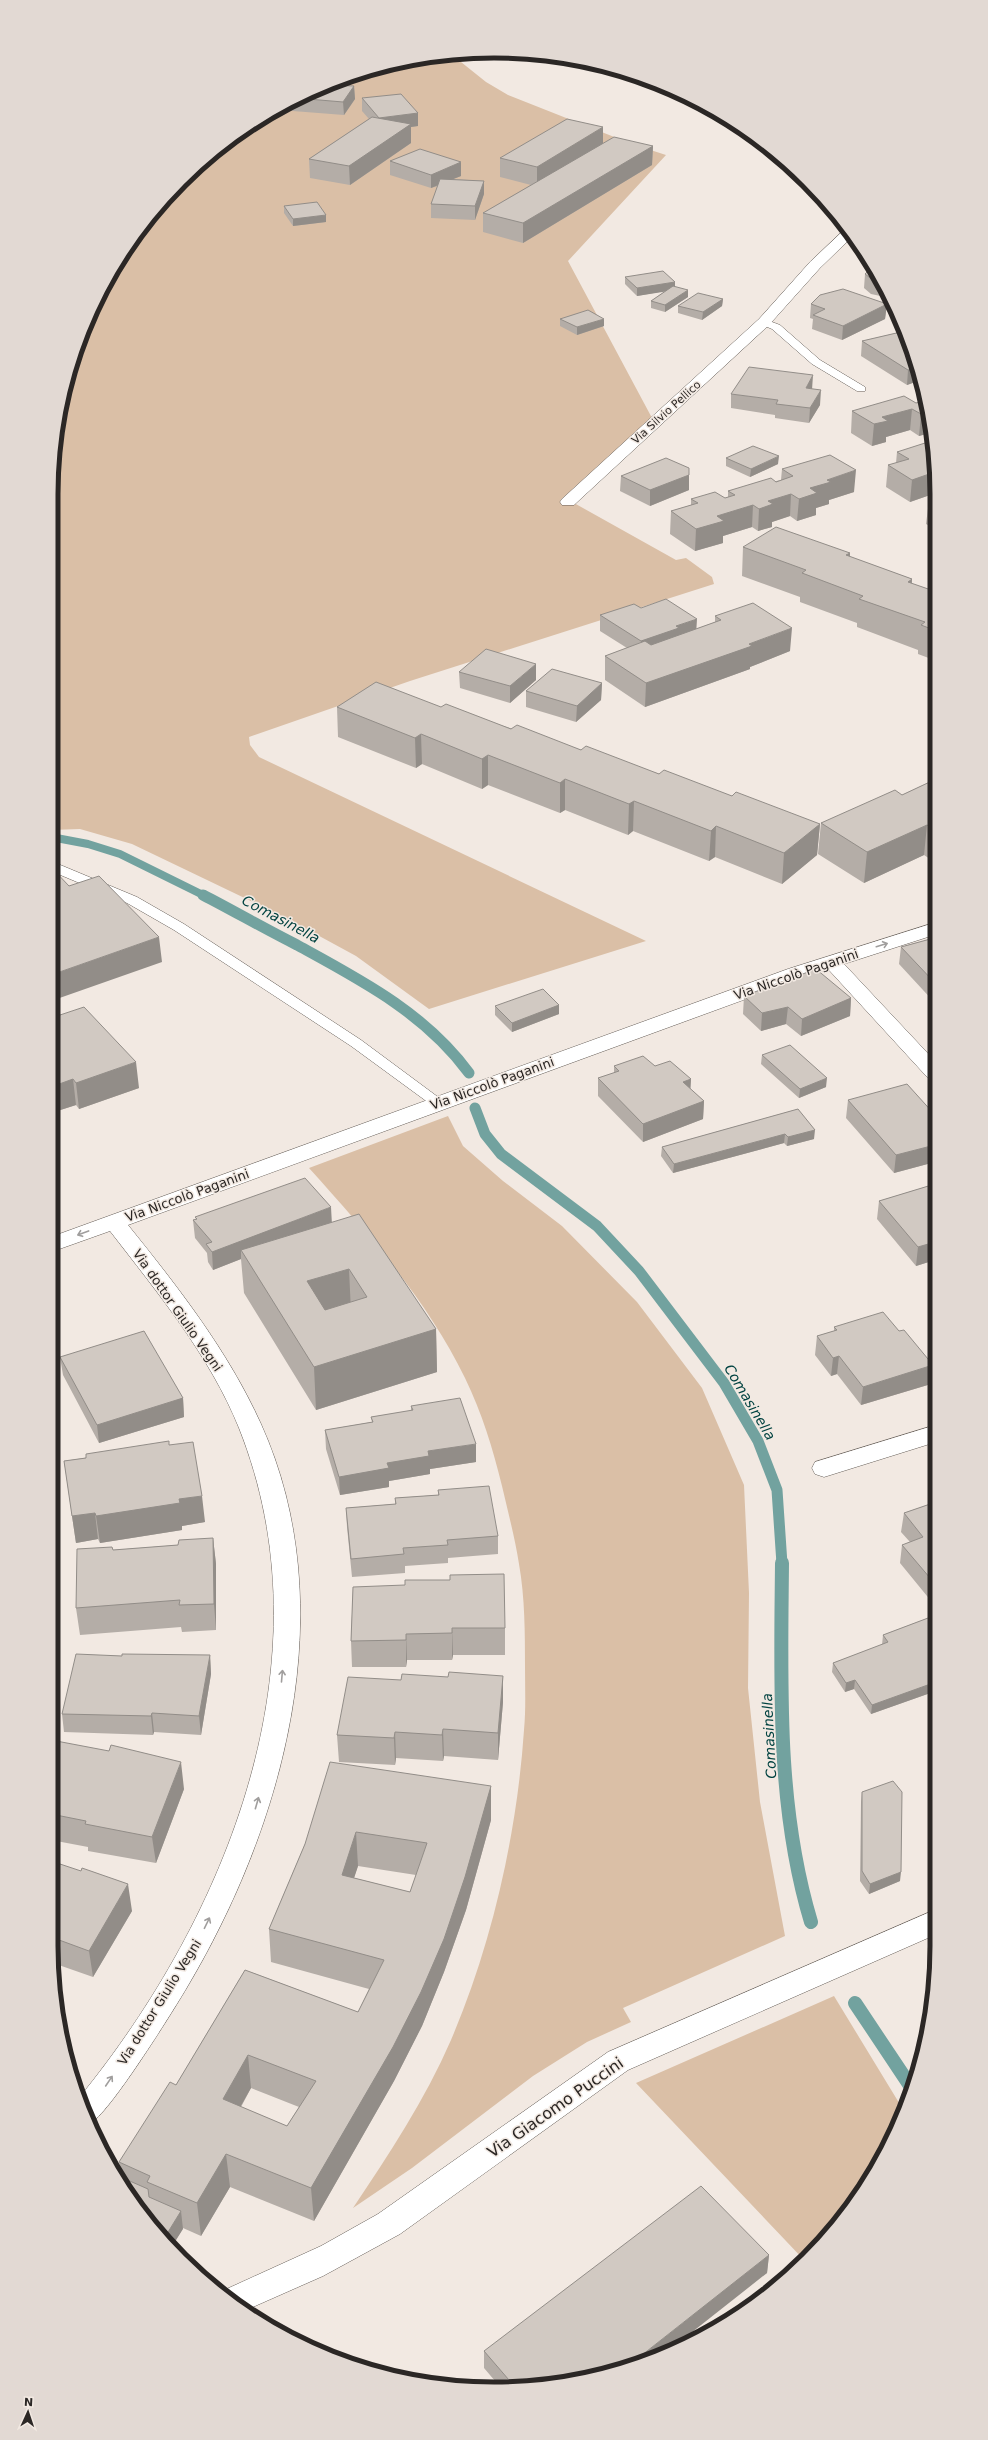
<svg xmlns="http://www.w3.org/2000/svg" width="988" height="2440" viewBox="0 0 988 2440" font-family="'DejaVu Sans',sans-serif">
<rect width="100%" height="100%" fill="#f2e9e2"/>
<!-- green -->
<path fill="#dabfa6" d="M451 54 486 82 508 95 632 144 666 155 568 261 652 418 560 501 574 503 676 560 686 558 712 577 714 584 410 681 249 737 250 745 259 757 646 941 429 1009 356 956 288 919 132 844 80 829 51 830V494L55 436 74 352 110 273 161 202 224 143 298 97 379 66Z
M448 1116 463 1146 503 1181 562 1226 637 1302 702 1388 744 1485 749 1593 748 1688 760 1802 785 1936 623 2008 631 2022 587 2042 533 2076 412 2168 353 2208C389 2154 425 2100 451 2040 492 1944 517 1834 524 1730 526 1709 525 1688 525 1667 525 1634 525 1598 519 1564 515 1538 508 1512 502 1486 493 1449 482 1413 465 1378 426 1298 368 1234 309 1168Z
M834 1996 904 2111C883 2163 847 2223 805 2261L636 2083Z"/>
<g fill="none" stroke-linecap="round" stroke-linejoin="round">
<!-- stream-far2 -->
<path stroke="#72a29f" stroke-width="8" d="M51 837 88 844 120 854 205 896"/>
<!-- stream-far1 -->
<path stroke="#72a29f" stroke-width="11" d="M203 895C234 911 265 929 297 945 361 980 425 1013 469 1073
M475 1108 485 1134 501 1154 597 1226 639 1271 724 1383 758 1441 777 1490 782 1564"/>
<!-- stream -->
<path stroke="#72a29f" stroke-width="14" d="M782 1563C781 1683 776 1806 811 1922
M855 2003 913 2090"/>
<!-- lane casing -->
<g stroke="#665f59" stroke-width="1">
<path id="lane" d="M764 319 780 325 820 360 865 387V391H857L812 364 772 329 760 324V320Z
M51 863 58 864 137 897 184 924 361 1040 446 1103 443 1106H433L351 1046 174 930 127 903 51 871Z"/>
</g>
<!-- street casing -->
<g stroke="#665f59" stroke-width="1">
<path id="street" d="M844 230H847L852 237 820 268 769 325 574 505H562L560 502 562 499 759 319 810 262Z
M934 923V935L844 964 935 1061V1080L928 1078 828 969 128 1225C178 1287 228 1351 261 1424 344 1608 284 1825 186 1989 173 2011 107 2117 90 2123L79 2098C228 1915 331 1659 239 1428 210 1356 157 1292 110 1231L51 1252V1237L788 969Z
M936 1425V1442L824 1477 815 1474 812 1468 815 1462Z
M937 1909V1934L628 2070 400 2234 323 2276 246 2310 220 2292 321 2246 378 2214 608 2052Z"/>
</g>
<!-- lane -->
<use href="#lane" fill="#fff" fill-rule="evenodd"/>
<!-- street -->
<use href="#street" fill="#fff" fill-rule="evenodd"/>
</g>
<!-- wall -->
<path fill="#b4ada7" fill-rule="evenodd" d="M354 86 355 99 344 115 280 110 279 108 298 97Z
M362 98 418 113V126L411 127V143L350 185 310 178 309 159 369 119 362 111Z
M603 144 653 146 652 165 523 243 483 232V213L531 185 500 177V158Z
M390 161 461 176 453 179 484 181V194L475 220 431 218V204L438 186 431 188 390 175Z
M284 206 326 222 293 226 284 213Z
M878 272 890 298 871 294 864 288 865 274Z
M625 277 675 282V287L688 297 665 312 651 308V301L665 291 637 296 625 284Z
M723 299 722 306 702 320 678 313V306Z
M811 304H887L885 319 842 340 812 329 813 319 810 318Z
M560 319 604 326 577 335 560 326Z
M905 331 918 381 907 385 861 356 862 341Z
M731 394 820 405 809 423 775 418V415L731 408Z
M923 397 933 437 932 438 926 434 919 436 910 430 886 437V442L872 446 851 433 852 411 916 403 922 401Z
M932 447H933V491L931 492 930 495 910 502 886 487 888 465 896 463 897 452Z
M726 458 778 464 750 477 726 466Z
M782 469 854 492 829 500V504L816 508V515L797 521 790 516 772 522V527L758 531 752 527 723 536V543L695 551 670 534 671 511 691 505V499L725 498 728 497V491L781 480Z
M689 475V490L650 506 620 491 621 476Z
M933 500V528L926 524 929 501Z
M743 547 850 553V557L912 579V584L934 591V660L918 654V650L857 627V623L800 602V597L742 576Z
M641 608 696 629 715 622V616L790 651 750 667V669L645 707 605 680V656L627 648 600 631V615Z
M459 672 536 680 510 703 460 688Z
M602 683 601 700 576 722 526 707V691Z
M337 707H441L732 796 820 824 817 855 782 884 715 857 709 861 633 831 628 835 565 810 560 813 488 785 482 789 422 764 416 768 338 737Z
M934 780V857L930 859 924 855 864 883 818 854 821 823 902 795Z
M934 938 935 1003 899 964 901 947Z
M744 996 851 998 850 1016 801 1036 786 1024 761 1031 743 1014Z
M559 1005V1014L512 1032 495 1015V1006Z
M51 1018 139 1088 79 1109 76 1105 51 1113Z
M762 1055 826 1087 799 1098 761 1064Z
M614 1066H655L691 1079 690 1089 704 1101 703 1119 643 1142 598 1096V1078L614 1073Z
M848 1100 935 1115V1162L894 1173 846 1118Z
M798 1109 814 1139 787 1146 784 1143 673 1173 661 1156 662 1147Z
M935 1184V1260L916 1266 877 1219 879 1201Z
M195 1217 331 1223 436 1329 437 1372 316 1410 244 1293 241 1259 213 1270 208 1262 207 1253 195 1238 193 1220 196 1219Z
M834 1327 899 1331 933 1365 931 1384 861 1405 837 1374 831 1376 815 1355 817 1336 834 1331Z
M60 1357 183 1398 184 1417 99 1443 63 1375Z
M411 1406 476 1462 430 1469V1474L389 1481V1487L340 1495 326 1449 325 1430 372 1422 371 1417 411 1411Z
M169 1445 205 1522 182 1526V1530L100 1543 98 1539 76 1543 64 1461Z
M438 1490 498 1536V1554L448 1558V1563L405 1566V1573L352 1577 347 1527 346 1508 395 1504V1498L438 1495Z
M936 1502V1607L900 1563 902 1545 910 1542 901 1532 904 1513Z
M213 1538 216 1564V1630L182 1632 181 1627 80 1635 76 1608 113 1550 178 1545Z
M353 1587 505 1628V1655H453L452 1660H407L406 1667H352L351 1641Z
M936 1615V1691L871 1714 854 1689 845 1692 832 1672 833 1663 882 1645 883 1635Z
M210 1655 211 1674 201 1735 154 1732 153 1735 64 1732 62 1714 122 1656Z
M503 1676V1702L498 1760 444 1756 443 1761 396 1758 395 1765 339 1762 337 1735 401 1680 448 1677Z
M51 1740 184 1789 156 1863 88 1851V1847L51 1840Z
M491 1786V1820L466 1910 444 1972 422 2026 394 2081 314 2221 230 2187 201 2236 183 2228 171 2248 161 2238 116 2175 121 2177 119 2162 176 2085 245 1970 358 2012 369 1989 271 1962 269 1929 305 1844ZM358 1866 416 1875 410 1892 354 1878ZM251 2088 299 2107 287 2126 241 2107Z
M862 1792 900 1881 869 1894 860 1881 861 1802Z
M51 1861 132 1911 93 1977 53 1963 51 1946Z
M769 2255 767 2273 581 2380 501 2388 484 2368V2351Z"/>
<!-- shaded-wall -->
<path fill="#928d88" d="M354 86 355 99 344 115 343 102Z
M418 113V126L411 127V143L350 185 349 166 379 118Z
M603 127V146L537 186V167Z
M240 133 241 142 221 145 224 143Z
M653 146 652 165 523 243V223Z
M461 162V176L431 188V175Z
M484 181V194L475 220V206Z
M326 215V222L293 226V219Z
M675 282V290L637 296V288Z
M688 290V297L665 312V305Z
M723 299 722 306 702 320 703 312Z
M887 304 885 319 842 340 843 326Z
M604 319V326L577 335V327Z
M915 368 918 381 907 385 908 370Z
M813 375 812 390 806 388Z
M821 390 820 405 809 423 810 408Z
M912 409 910 430 886 437V442L872 446 874 424 882 417Z
M927 413 928 415 926 434 919 436 921 414Z
M779 456 778 464 750 477 751 469Z
M856 470 854 492 829 500V504L816 508V515L797 521 799 499 810 488 827 480Z
M933 470V491L931 492 930 495 910 502 912 480 929 471Z
M689 475V490L650 506V490Z
M791 494 790 516 772 522V527L758 531 759 509 768 501Z
M753 505 752 527 723 536V543L695 551 696 529 717 516Z
M850 553 848 581 846 555Z
M912 579 909 608 908 582Z
M697 619 696 635 641 657V641L676 626Z
M792 628 790 651 750 667V669L645 707 646 683Z
M536 664V680L510 703V686Z
M602 683 601 700 576 722 577 706Z
M421 734 422 764 416 768 415 738Z
M488 755V785L482 789V759Z
M565 779V810L560 813V783Z
M634 801 633 831 628 835 629 804Z
M820 824 817 855 782 884 784 853Z
M927 825 924 855 864 883 867 852Z
M716 826 715 857 709 861 711 831Z
M933 828H934V857L930 859Z
M159 937 162 962 51 1001V975Z
M851 998 850 1016 801 1036 802 1019Z
M559 1005V1014L512 1032V1023Z
M788 1007 786 1024 761 1031 762 1013Z
M136 1062 139 1088 79 1109 76 1083Z
M827 1078 826 1087 799 1098 800 1089Z
M73 1079 76 1105 51 1113V1087Z
M691 1079 690 1097 683 1082Z
M704 1101 703 1119 643 1142V1124Z
M815 1130 814 1139 787 1146 788 1137Z
M785 1134 784 1143 673 1173 674 1164Z
M935 1145V1162L894 1173 896 1155Z
M331 1207 332 1225 241 1250V1259L213 1270 212 1252Z
M935 1242V1260L916 1266 918 1247Z
M349 1269 351 1312 309 1324 307 1281Z
M436 1329 437 1372 316 1410 314 1367Z
M839 1356 837 1374 831 1376 833 1358Z
M933 1365 931 1384 861 1405 863 1387Z
M183 1398 184 1417 99 1443 97 1425Z
M476 1444V1462L430 1469V1474L389 1481V1487L340 1495 339 1477 428 1451Z
M202 1496 205 1522 182 1526V1530L100 1543 96 1516 179 1499Z
M95 1513 98 1539 76 1543 72 1516Z
M213 1538 216 1564V1630L214 1604Z
M452 1628 453 1655 452 1660Z
M406 1634 407 1660 406 1667Z
M936 1651V1660L933 1652Z
M210 1655 211 1674 201 1735 199 1716Z
M503 1676V1702L498 1760V1733Z
M855 1680 854 1689 845 1692 846 1683Z
M936 1682V1691L871 1714 872 1705Z
M152 1713 154 1732 153 1735 151 1716Z
M443 1729 444 1756 443 1761 442 1735Z
M395 1732 396 1758 395 1765 394 1738Z
M181 1762 184 1789 156 1863 152 1837Z
M491 1786V1820L466 1910 444 1972 422 2026 394 2081 314 2221 311 2188Z
M356 1832 358 1866 344 1908 342 1875Z
M901 1872 900 1881 869 1894 870 1884Z
M128 1884 132 1911 93 1977 89 1951Z
M248 2055 251 2088 226 2132 223 2099Z
M226 2154 230 2187 201 2236 197 2203Z
M181 2211 183 2229 171 2248 165 2243V2237Z
M769 2255 767 2273 663 2355 628 2366Z"/>
<!-- building -->
<path fill="#d1c9c2" stroke="#928d88" fill-rule="evenodd" d="M330 85 354 86 343 102 296 98Z
M401 94 418 113 379 118 362 98Z
M372 117 411 124 349 166 309 159Z
M567 119 603 127 537 167 500 158Z
M614 137 653 146 523 223 483 213Z
M420 149 461 162 431 175 390 161Z
M440 179 484 181 475 206 431 204Z
M317 202 326 215 293 219 284 206Z
M871 268H874L878 272 882 282 873 280 865 274Z
M663 271 675 282 637 288 625 277Z
M673 286 688 290 665 305 651 301Z
M843 289 887 304 843 326 813 315 825 309 811 304 820 295Z
M698 293 723 299 703 312 678 306Z
M588 310 604 319 577 327 560 319Z
M905 331 915 368 908 370 862 341Z
M749 367 813 375 806 388 821 390 810 408 776 404 778 400 731 394Z
M904 396 916 403 924 401 927 413 921 414 912 409 882 417 888 421 874 424 852 411Z
M925 443 932 447H933V470L929 471 932 473 912 480 888 465 909 459 897 452Z
M753 446 779 456 751 469 726 458Z
M830 455 856 470 827 480 831 482 810 488 817 493 799 499 791 494 768 501 773 504 759 509 753 505 717 516 724 521 696 529 671 511 698 503 691 499 715 492 725 498 735 495 728 491 771 478 776 482 793 476 782 469Z
M666 458 689 468V475L650 490 621 476Z
M933 500V504L929 501Z
M776 527 850 553 846 555 912 579 908 582 934 591V630L921 625 925 622 859 599 863 596 802 573 806 570 743 547Z
M666 599 697 619 676 626 679 628 641 641 600 615 634 604 641 608Z
M753 603 792 628 749 644 752 646 646 683 605 656 645 641 651 645 721 620 715 616Z
M486 649 536 664 510 686 459 672Z
M552 669 602 683 577 706 526 691Z
M376 682 441 707 446 704 511 729 517 725 581 750 586 746 659 774 664 770 732 796 736 792 820 824 784 853 716 826 711 831 634 801 629 804 565 779 560 783 488 755 482 759 421 734 415 738 337 707Z
M934 780V828H933L927 825 867 852 821 823 895 790 902 795Z
M51 867 69 886 99 876 159 937 51 975Z
M934 938 935 983 901 947Z
M816 969 851 998 802 1019 788 1007 762 1013 744 996Z
M543 989 559 1005 512 1023 495 1006Z
M84 1007 136 1062 76 1083 73 1079 51 1087V1047L56 1045 51 1038V1018Z
M790 1045 827 1078 800 1089 762 1055Z
M643 1056 655 1066 670 1061 691 1079 683 1082 704 1101 643 1124 598 1078 619 1071 614 1066Z
M907 1084 935 1115V1145L896 1155 848 1100Z
M798 1109 815 1130 788 1137 785 1134 674 1164 662 1147Z
M305 1178 331 1207 212 1252 206 1244 212 1242 193 1220 197 1219 195 1217Z
M935 1184V1242L918 1247 879 1201Z
M359 1214 436 1329 314 1367 241 1250ZM349 1269 367 1297 325 1310 307 1281Z
M883 1312 899 1331 904 1330 933 1365 863 1387 839 1356 833 1358 817 1336 837 1330 834 1327Z
M144 1331 183 1398 97 1425 60 1357Z
M460 1398 476 1444 428 1451 429 1456 387 1463 389 1468 339 1477 325 1430 373 1422 371 1417 413 1410 411 1406Z
M169 1441V1445L193 1442 202 1496 179 1499 180 1503 96 1516 95 1513 72 1516 64 1461 86 1458V1454Z
M489 1486 498 1536 447 1540 448 1545 403 1548 404 1554 351 1559 346 1508 396 1504 395 1498 439 1495 438 1490Z
M936 1502V1585L902 1545 923 1537 904 1513Z
M213 1538 214 1604 179 1605 180 1600 76 1608 77 1549 112 1547 113 1550 178 1545 179 1540Z
M504 1574 505 1628H452V1633L406 1634V1640L351 1641 353 1587 405 1585V1580H450V1575Z
M936 1615V1651L933 1652 936 1656V1682L872 1705 855 1680 846 1683 833 1663 888 1642 883 1635Z
M76 1654 122 1656V1654L210 1655 199 1716 152 1713 151 1716 62 1714Z
M449 1672 503 1676 498 1733 443 1729 442 1735 395 1732 394 1738 337 1735 348 1677 401 1680 402 1674 448 1677Z
M51 1740 109 1751 111 1745 181 1762 152 1837 85 1824 86 1821 51 1814Z
M330 1762 491 1786 465 1877 444 1939 421 1992 393 2047 311 2188 226 2154 197 2203 147 2182 150 2176 119 2162 170 2082 176 2085 245 1970 358 2012 384 1960 269 1929 305 1844ZM356 1832 427 1843 410 1892 342 1875ZM248 2055 316 2081 287 2126 223 2099Z
M893 1781 902 1792 901 1872 870 1884 862 1871V1792Z
M51 1861 81 1871 82 1868 128 1884 89 1951 51 1937Z
M116 2175 148 2189 149 2197 181 2211 165 2237 158 2234Z
M701 2186 769 2255 628 2366 581 2380 515 2387 484 2351Z"/>
<!-- one-way arrows -->
<defs><path id="oneway-shaft" d="M-6 0H5M1.5-3L5.5 0L1.5 3" fill="none" stroke-width="1.6" stroke-linecap="round" stroke-linejoin="round"/></defs>
<g stroke="#a09e9d">
<use href="#oneway-shaft" transform="translate(882 945) rotate(-17)"/>
<use href="#oneway-shaft" transform="translate(83 1233) rotate(160)"/>
<use href="#oneway-shaft" transform="translate(282 1676) rotate(-85)"/>
<use href="#oneway-shaft" transform="translate(257 1803) rotate(-74)"/>
<use href="#oneway-shaft" transform="translate(207 1923) rotate(-64)"/>
<use href="#oneway-shaft" transform="translate(109 2081) rotate(-56)"/>
</g>
<g text-anchor="middle" stroke-width="3" stroke-linejoin="round" paint-order="stroke">
<!-- far-street labels -->
<g font-size="11" fill="#2b2725" stroke="#f2e9e2">
<text transform="translate(666 412) rotate(-42)" y="4">Via Silvio Pellico</text>
</g>
<!-- street labels -->
<g font-size="13" fill="#2b2725" stroke="#f2e9e2">
<text transform="translate(796 974) rotate(-19)" y="5">Via Niccolò Paganini</text>
<text transform="translate(492 1083) rotate(-20)" y="5">Via Niccolò Paganini</text>
<text transform="translate(187 1195) rotate(-20)" y="5">Via Niccolò Paganini</text>
<text transform="translate(178 1310) rotate(55)" y="5">Via dottor Giulio Vegni</text>
<text transform="translate(159 2002) rotate(-58)" y="5">Via dottor Giulio Vegni</text>
</g>
<!-- water labels -->
<g font-size="14" font-style="italic" fill="#004240" stroke="#f2e9e2">
<text transform="translate(281 919) rotate(28)" y="5">Comasinella</text>
<text transform="translate(750 1402) rotate(59)" y="5">Comasinella</text>
<text transform="translate(769 1736) rotate(-93)" y="5">Comasinella</text>
</g>
<!-- near-street labels -->
<g font-size="16" fill="#2b2725" stroke="#f2e9e2">
<text transform="translate(555 2107) rotate(-35)" y="6">Via Giacomo Puccini</text>
</g>
</g>
<!-- crop -->
<path d="M0 0H988V2440H0ZM494 58H494A436 436 0 0 1 930 494V1946A436 436 0 0 1 494 2382H494A436 436 0 0 1 58 1946V494A436 436 0 0 1 494 58Z" fill="#e2d9d3" fill-rule="evenodd"/>
<path fill="none" stroke="#2b2725" stroke-width="5" d="M494 58H494A436 436 0 0 1 930 494V1946A436 436 0 0 1 494 2382H494A436 436 0 0 1 58 1946V494A436 436 0 0 1 494 58Z"/>
<!-- north arrow -->
<g transform="translate(28 2412) rotate(3)" stroke="#f2e9e2" stroke-width="3" paint-order="stroke">
<path d="M0-3L7 15L0 10L-7 15Z" fill="#2b2725"/>
<text y="-6" font-size="11" font-weight="bold" text-anchor="middle" fill="#2b2725">N</text>
</g>
</svg>
